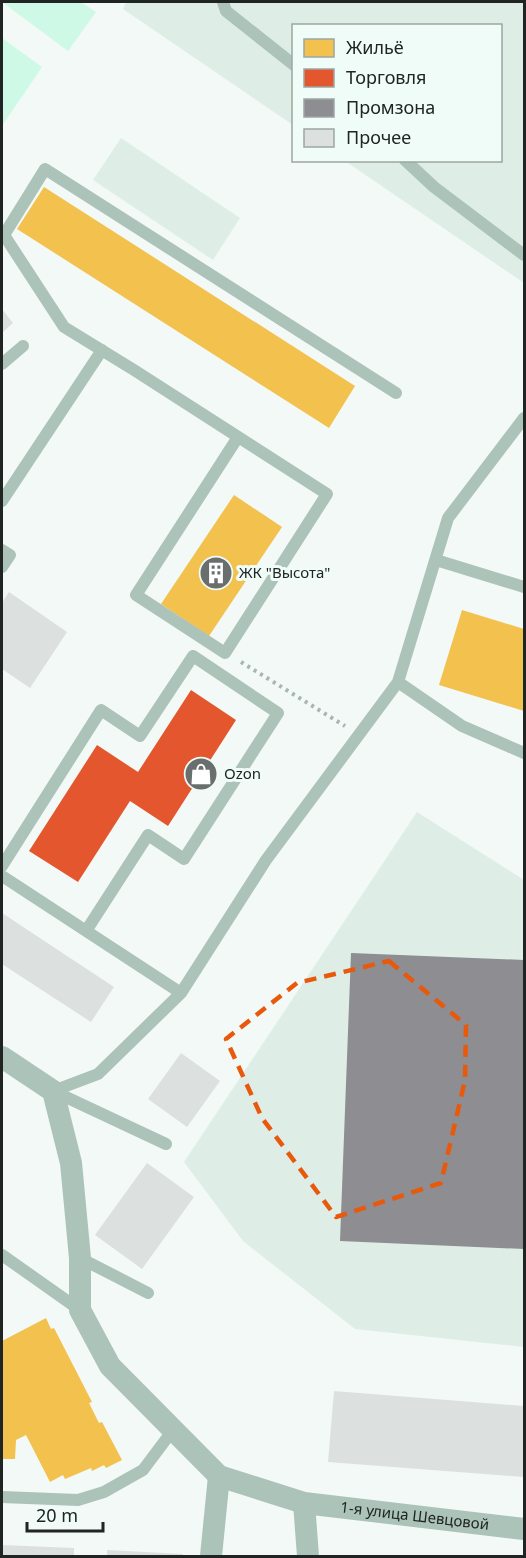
<svg xmlns="http://www.w3.org/2000/svg" width="526" height="1558" viewBox="0 0 526 1558" font-family="'Noto Sans',sans-serif">
<rect width="100%" height="100%" fill="#f3f9f6"/>
<!-- built -->
<path fill="#dfede7" d="M126 2H524V283L345 161 500 160V26H294L293 125 123 9Z
M121 138 240 218 213 260 93 180Z
M417 812 524 880V1347L355 1329 243 1241 184 1162Z"/>
<!-- green -->
<path fill="#cff9e7" d="M2 2H81L96 12 68 51Z
M2 38 42 67 2 126Z"/>
<!-- homes -->
<path fill="#f2c14e" d="M44 187 355 386 329 428 17 229Z
M234 495 282 527 209 636 161 604Z
M462 610 524 629V711L439 685Z
M46 1318 51 1329 54 1328 92 1402 89 1403 99 1423 102 1422 122 1460 106 1468 104 1465 92 1471 91 1468 65 1479 63 1475 50 1482 26 1435 16 1440 15 1459H2V1341Z"/>
<!-- shops -->
<path fill="#e4572e" d="M191 690 236 720 168 826 130 801 78 882 29 851 97 745 138 772Z"/>
<!-- industry -->
<path fill="#8d8d92" d="M351 953 524 960V1249L340 1241Z"/>
<!-- building -->
<path fill="#dce1df" d="M2 309 13 323 2 333Z
M9 592 67 632 30 688 2 669V603Z
M2 913 114 987 91 1022 2 964Z
M181 1053 220 1081 187 1127 148 1099Z
M147 1163 194 1197 142 1269 95 1235Z
M334 1391 524 1406V1477L328 1462Z
M2 1545 74 1548V1556H2Z
M107 1550 183 1554V1556H107Z"/>
<g fill="none" stroke-linecap="round" stroke-linejoin="round">
<!-- path -->
<path stroke="#a8b6b0" stroke-width="4" stroke-dasharray="3 4.5" stroke-linecap="butt" d="M241 662 345 726"/>
<!-- service -->
<path stroke="#acc3ba" stroke-width="12" d="M223 2 226 11 294 65
M405 160 434 187 524 255
M2 233 4 235 45 169 396 393
M4 235 64 327 134 370 327 494 225 653 136 595 238 437
M2 364 23 346
M2 501 102 350
M2 550 10 555 2 567
M436 560 524 587
M398 682 448 518 524 418
M2 866 101 710 140 736 193 656 278 713 184 859 148 835 86 931
M2 876 181 993 98 1074 53 1091
M181 993 266 860 398 682 462 726 524 753
M53 1091 166 1144
M2 1255 80 1310
M80 1258 148 1293
M2 1497 78 1500 104 1492 143 1470 173 1430"/>
<!-- minor -->
<g stroke="#acc3ba" stroke-width="22">
<path id="s1" d="M2 1057 53 1091 71 1163 80 1258V1310L110 1366 219 1476 304 1503 524 1529"/>
<path d="M304 1503 308 1556"/>
<path d="M211 1556 219 1476"/>
</g>
</g>
<!-- marked area -->
<path fill="none" stroke="#e8590c" stroke-width="4.5" stroke-dasharray="12 8" stroke-linejoin="round" d="M389 961 466 1025 465 1080 441 1183 336 1217 262 1118 226 1039 297 983Z"/>
<!-- icons -->
<defs>
<g id="building-disc" transform="scale(1.725)"><circle r="9.5" fill="#6a6f6d" stroke="#f0fcf7"/><path d="M-4-6H4V6H1V3H-1V6H-4ZM-2.5-4.3h1.7v1.8h-1.7ZM.8-4.3h1.7v1.8H.8ZM-2.5-1h1.7V.8h-1.7ZM.8-1h1.7V.8H.8Z" fill="#fff"/></g>
<g id="shop-disc" transform="scale(1.725)"><circle r="9.5" fill="#6a6f6d" stroke="#f0fcf7"/><path d="M-5-2.5h2.3a2.7 3.5 0 0 1 5.4 0H5L5.5 6h-11ZM-1.5-2.5h3a1.5 2.3 0 0 0-3 0Z" fill="#fff"/></g>
</defs>
<g fill-rule="evenodd">
<use href="#building-disc" x="216" y="573"/>
<use href="#shop-disc" x="201" y="774"/>
</g>
<g text-anchor="middle" stroke-width="6" stroke-linejoin="round" paint-order="stroke">
<!-- poi labels -->
<g font-size="15" fill="#202523" stroke="#f0fcf7" text-anchor="start">
<text x="239" y="578">ЖК "Высота"</text>
<text x="224" y="779">Ozon</text>
</g>
<!-- street labels -->
<g font-size="15" fill="#202523" stroke="#f0fcf7">
<text dy="5" stroke="none"><textPath href="#s1" startOffset="702">1-я улица Шевцовой</textPath></text>
</g>
</g>
<!-- border -->
<rect width="526" height="1558" fill="none" stroke="#202523" stroke-width="6"/>
<!-- legend -->
<rect x="292" y="24" width="210" height="138" fill="#f0fcf7" stroke="#9da6a2" stroke-width="1.5"/>
<rect x="304" y="39" width="30" height="18" fill="#f2c14e" stroke="#9da6a2" stroke-width="1.5"/>
<text x="346" y="54" font-size="18" fill="#202523">Жильё</text>
<rect x="304" y="69" width="30" height="18" fill="#e4572e" stroke="#9da6a2" stroke-width="1.5"/>
<text x="346" y="84" font-size="18" fill="#202523">Торговля</text>
<rect x="304" y="99" width="30" height="18" fill="#8d8d92" stroke="#9da6a2" stroke-width="1.5"/>
<text x="346" y="114" font-size="18" fill="#202523">Промзона</text>
<rect x="304" y="129" width="30" height="18" fill="#dce1df" stroke="#9da6a2" stroke-width="1.5"/>
<text x="346" y="144" font-size="18" fill="#202523">Прочее</text>
<!-- scale -->
<path d="M27 1522v9h76v-9" fill="none" stroke="#202523" stroke-width="3"/>
<text x="36" y="1522" font-size="18" fill="#202523" stroke="#f0fcf7" stroke-width="4.5" paint-order="stroke">20 m</text>
</svg>
